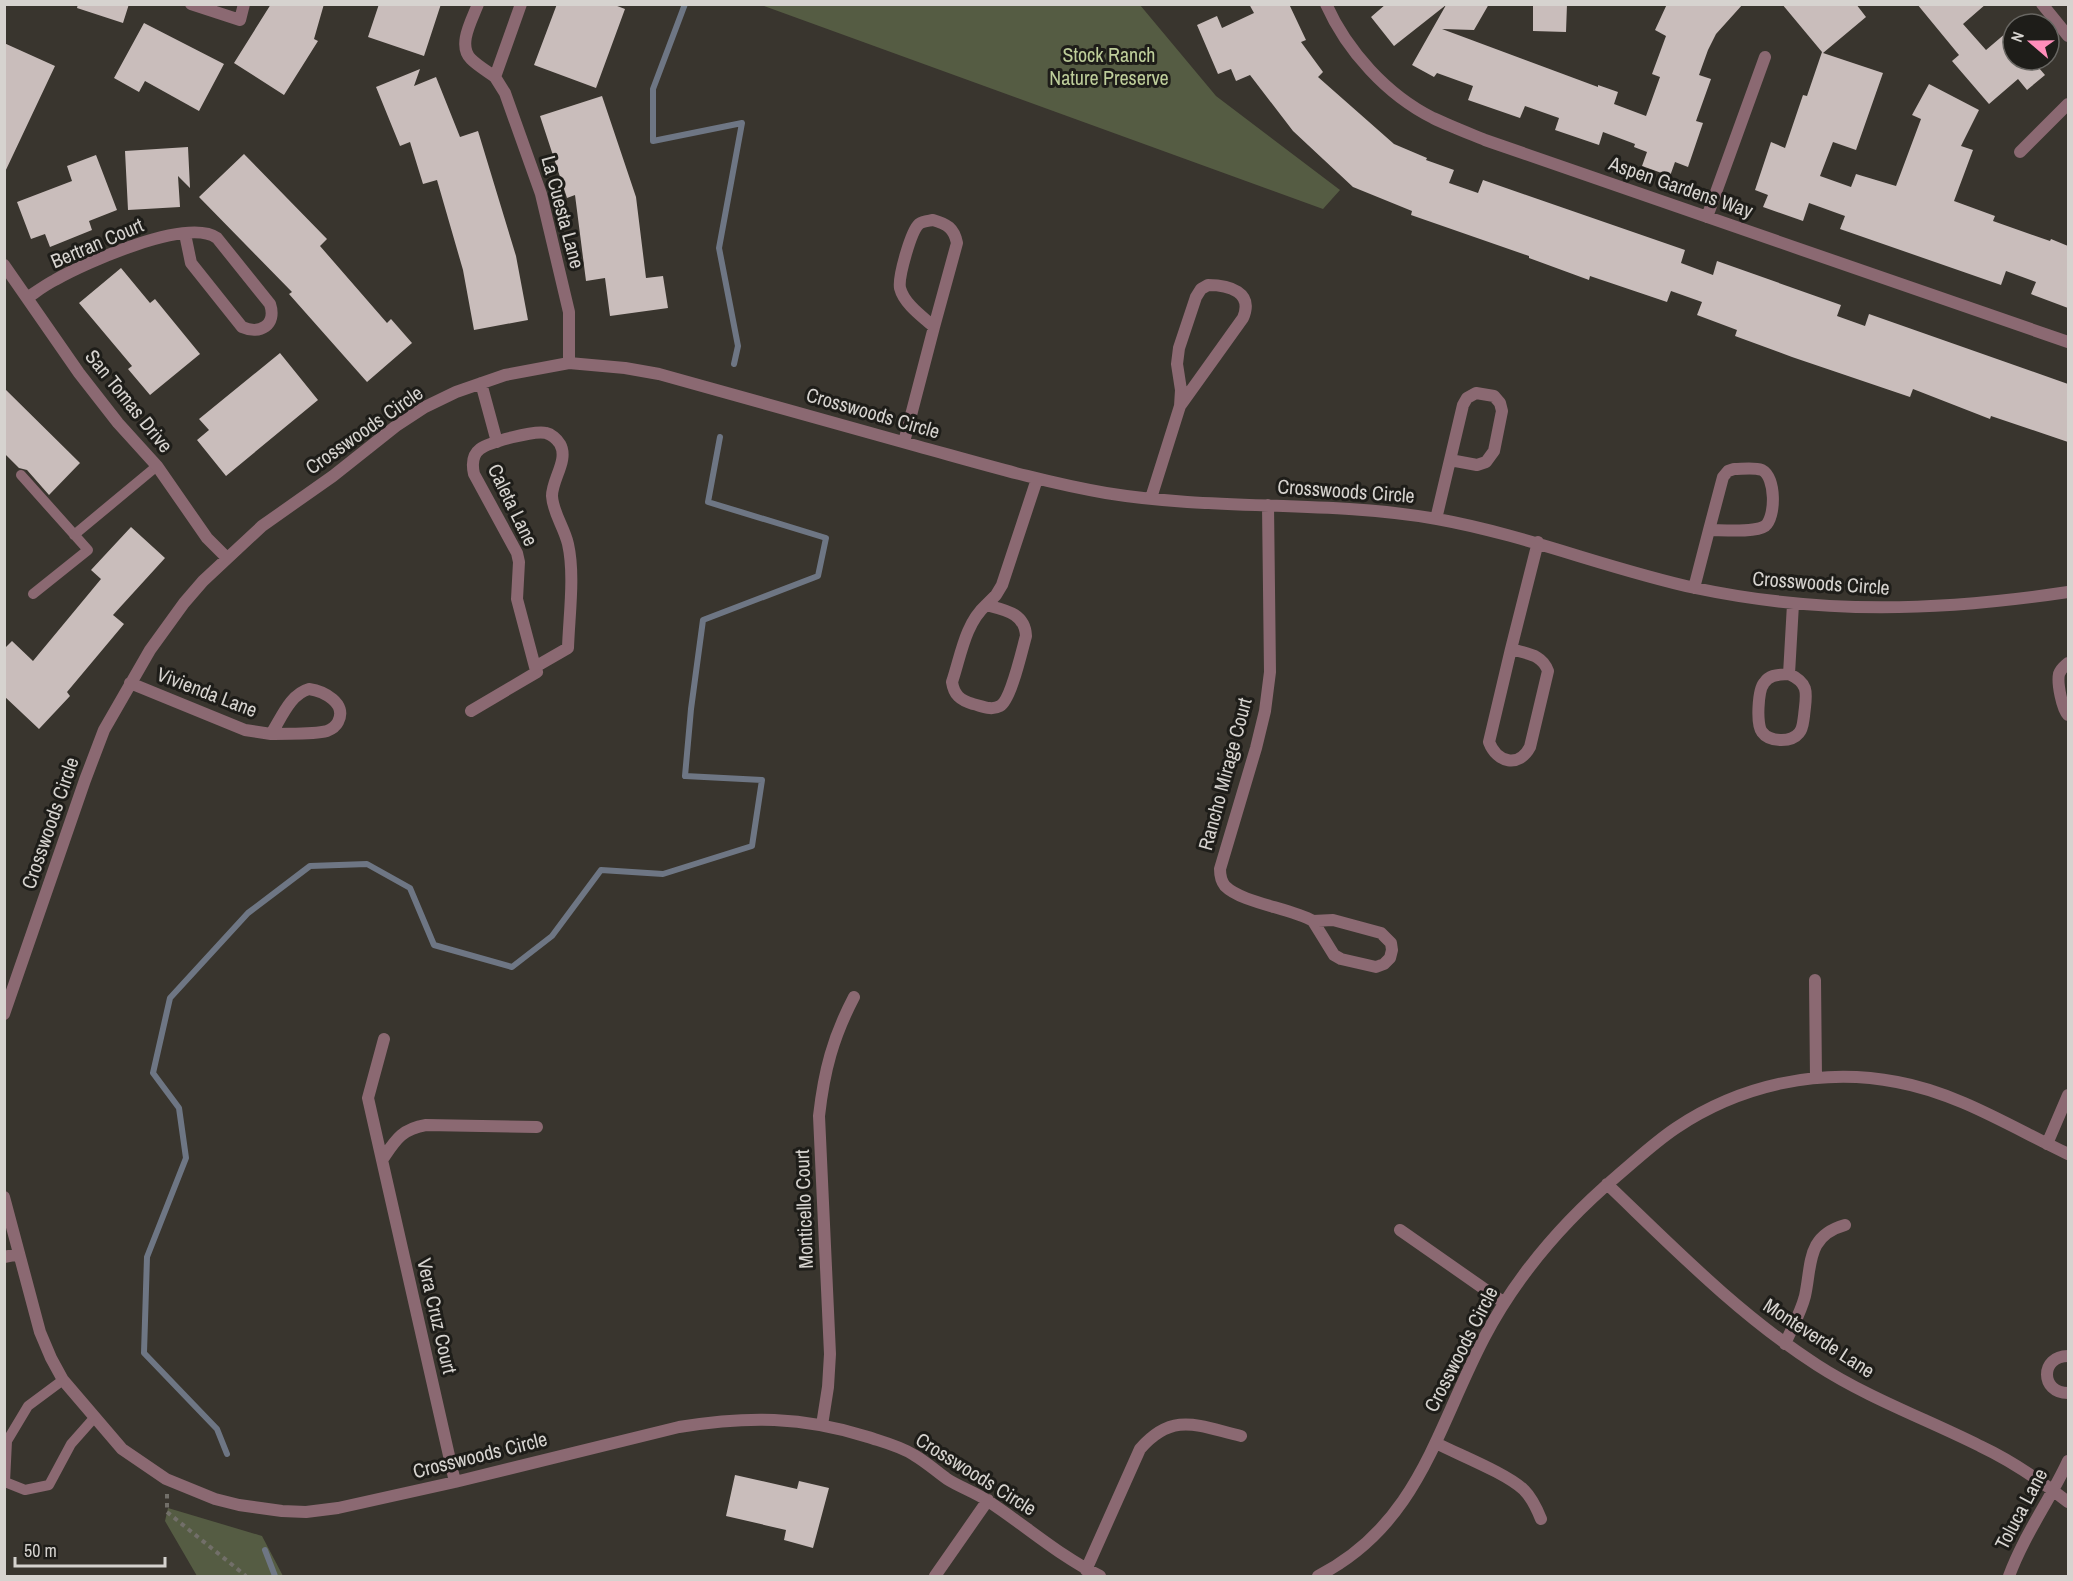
<svg xmlns="http://www.w3.org/2000/svg" width="2073" height="1581" viewBox="0 0 2073 1581" font-family="'Archivo Narrow',sans-serif">
<rect width="100%" height="100%" fill="#39352e"/>
<!-- green -->
<path fill="#555c43" d="M761 5H1140L1216 96 1340 190 1323 209Z
M168 1508 262 1536 283 1576H197L165 1521Z"/>
<g fill="none" stroke-linecap="round" stroke-linejoin="round">
<!-- stream -->
<path stroke="#6e7684" stroke-width="6" d="M685 4 653 89V141L742 123 719 248 738 346 734 364
M227 1454 217 1429 144 1353 147 1257 186 1158 179 1108 153 1073 170 998 248 913 310 866 367 864 410 888 434 945 512 967 552 936 601 870 663 874 752 846 762 780 685 776 691 709 703 620 818 576 826 538 708 502 720 437
M265 1550 275 1576"/>
</g>
<!-- building -->
<path fill="#c9bdbb" d="M78 4H129L123 23 77 8Z
M271 4H324L314 39 318 41 284 95 234 63Z
M379 4H441L424 56 368 37Z
M557 4H612L625 9 596 88 534 65Z
M1249 4H1289L1306 40 1301 42 1323 72 1318 77 1394 144 1427 158 1426 160 1454 170 1449 183 1478 193 1483 180 1685 250 1681 263 1713 275 1717 261 1841 305 1837 316 1865 326 1869 314 2068 384V442L1991 416 1990 419 1913 389 1910 397 1792 357 1735 336 1737 330 1697 315 1702 302 1671 291 1667 302 1590 276 1589 280 1529 258V256L1411 215 1412 211 1353 187 1293 131 1250 75 1236 81 1231 69 1218 74 1197 25 1217 16 1222 28 1254 13Z
M1386 4H1489L1474 30 1442 29 1598 87V85L1618 92 1614 104 1646 116 1660 77 1652 74 1666 36 1655 30 1667 4H1743L1716 34 1708 50 1699 75 1711 79 1696 121 1703 123 1688 167 1675 162 1670 176 1642 166 1647 152 1634 147 1635 144 1603 132 1599 145 1555 130 1559 118 1525 106 1520 118 1468 100 1473 86 1437 73 1434 77 1412 65 1446 5 1394 46 1371 17Z
M1533 4H1567L1566 32 1533 31Z
M1782 4H1856L1866 17 1823 53 1883 73 1856 150 1833 142 1820 176 1851 187 1856 174 1896 186 1921 119 1912 115 1929 84 1979 110 1961 146 1973 150 1954 201 1995 216 1993 221 2050 241 2051 239 2068 246V308L2031 294 2036 282 2006 271 2001 285 1840 229 1845 216 1809 203 1803 221 1763 207 1768 195 1755 190 1771 142 1785 148 1803 95 1807 96 1822 52Z
M1917 4H1986L1963 24 1986 50 2013 27V60H2032L2045 75 2027 90 2018 79 1989 104 1952 61 1959 55Z
M144 23 224 64 199 111 145 81 139 92 114 78Z
M4 43 55 66 4 174Z
M420 69 414 86 436 77 460 137 478 131 516 256 528 320 474 330 463 270 437 180 423 184 410 142 400 146 376 87Z
M602 96 636 197 646 278 663 276 668 308 610 316 605 278 586 281 575 195 567 198 540 116Z
M188 147 190 188 178 176 180 207 128 210 125 151Z
M244 154 327 239 320 246 387 323 391 319 412 343 367 382 289 294 292 292 199 197Z
M96 155 117 210 89 221 92 230 50 247 45 234 31 239 17 202 72 181 67 166Z
M121 268 150 303 155 299 200 354 150 395 128 369 132 366 79 303Z
M280 353 318 400 226 476 197 440 209 430 199 419Z
M4 388 80 463 49 495 27 470 19 468 4 453Z
M131 527 165 558 113 615 124 624 67 692 70 696 39 729 4 696V649L12 641 33 661 101 579 91 570Z
M735 1475 797 1489 799 1481 829 1488 813 1548 784 1540 786 1530 726 1516Z"/>
<g fill="none" stroke-linecap="round" stroke-linejoin="round">
<!-- path -->
<path stroke="#726f69" stroke-width="4" stroke-dasharray="4.5 4.5" stroke-linecap="butt" d="M167 1494V1512L246 1576"/>
<!-- service -->
<path stroke="#8b6972" stroke-width="10" d="M21 475 88 550 33 594
M74 535 157 466
M5 1482 25 1490 49 1485 71 1444 94 1418
M5 1482 7 1441 28 1406 63 1380"/>
<!-- minor -->
<path stroke="#8b6972" stroke-width="12" d="M191 4 240 20 244 4
M478 4C472 20 457 45 471 59 478 66 487 71 495 77L521 4
M1326 4C1347 51 1387 95 1433 118 1450 126 1468 133 1485 140L2068 342
M2042 4 2068 36
M495 77 505 93 541 194 569 312V363
M2020 152 2068 104
M1707 217 1765 57
M933 220C947 224 954 228 957 243L934 327C923 317 904 304 900 288 898 277 911 231 919 224 923 221 928 221 933 220Z
M4 265 79 373 118 423 157 466 207 538 227 558
M1208 285C1229 285 1254 292 1243 318L1180 406 1181 390 1177 364 1179 348 1196 297 1201 289Z
M27 298C36 292 45 285 55 280 85 263 187 217 217 238L270 304C277 325 260 335 242 327L191 263 185 234
M481 383 497 442
M1476 393 1494 396 1500 403 1502 411 1494 451 1486 462 1477 465 1450 460 1463 405 1467 398Z
M904 442 934 327
M1734 469C1742 469 1754 467 1762 470 1776 477 1776 517 1765 526 1755 533 1722 530 1709 530L1723 477 1728 471Z
M1151 498 1180 406
M1268 505 1270 672 1265 711 1256 748 1220 869C1220 875 1221 881 1225 886 1242 903 1290 908 1313 921
M1436 519 1450 460
M1694 588 1709 530
M986 605C1005 610 1025 613 1026 636 1022 650 1011 700 1000 706 991 711 982 706 973 704 960 700 954 695 952 682 961 655 965 624 986 605Z
M986 605 996 595 1002 585 1037 479
M1511 649C1527 654 1542 654 1548 671L1530 747C1519 768 1497 763 1489 742Z
M1511 649 1538 542
M2068 663C2065 666 2061 668 2059 674 2057 683 2062 709 2068 715
M1789 674C1811 684 1806 695 1804 716 1803 722 1803 729 1799 733 1791 743 1769 742 1762 732 1756 725 1758 690 1764 683 1770 674 1779 675 1789 674Z
M1789 674 1793 604
M130 683 245 730 271 734
M309 689C323 691 348 703 338 722 336 726 332 729 327 731 312 735 287 733 271 734 281 719 290 694 309 689Z
M471 711 537 672 535 667 517 599 519 562 517 553 474 474C472 465 472 455 480 449 489 442 535 430 546 433 551 434 557 439 560 444 569 460 552 479 552 496 553 513 564 527 568 544 575 575 569 616 568 648L535 667
M1333 920 1381 933 1391 943 1392 950 1390 958 1384 964 1376 967 1341 959 1334 955 1313 921Z
M1815 980 1816 1078
M4 1014 85 780 104 730 150 650 184 603 203 581 262 526 333 476 396 426 425 407 456 392 505 375 569 363 625 368 659 374C745 398 831 422 917 446 979 463 1042 482 1106 493 1216 511 1327 500 1437 519 1526 535 1608 569 1695 588 1823 615 1940 611 2068 592
M2047 1144 2068 1095
M382 1160 368 1098 384 1039
M1607 1184C1674 1248 1739 1315 1817 1365 1868 1398 1926 1419 1980 1446 2012 1461 2041 1481 2068 1502
M4 1197 40 1332 51 1358 63 1380 122 1449 166 1479 215 1499 239 1505 282 1511 306 1512 338 1508 455 1482 679 1427C747 1416 802 1416 868 1437 883 1442 900 1446 914 1455 926 1462 936 1471 947 1479 961 1488 978 1493 991 1503 1027 1527 1061 1557 1100 1576
M1400 1230 1503 1302
M4 1257 19 1254
M1785 1344C1792 1328 1801 1312 1805 1296 1812 1264 1806 1236 1845 1225
M2068 1356C2040 1356 2040 1393 2068 1393
M822 1425 828 1387 830 1354 819 1116C824 1071 833 1037 854 997
M1436 1443C1459 1455 1506 1473 1524 1490 1532 1498 1537 1509 1541 1519
M455 1482 382 1160C395 1141 401 1129 426 1125L537 1127
M1086 1570 1140 1449C1173 1411 1198 1426 1241 1436
M935 1576 988 1500
M1318 1576C1418 1525 1436 1430 1484 1338 1517 1275 1563 1222 1617 1176 1636 1160 1655 1142 1676 1128 1740 1085 1821 1067 1897 1082 1958 1093 2013 1128 2068 1154
M2009 1576C2024 1535 2050 1500 2068 1461"/>
</g>
<g text-anchor="middle" stroke-width="6" stroke-linejoin="round" paint-order="stroke">
<!-- park labels -->
<g font-size="20" fill="#bece9a" stroke="#1e1d19">
<text x="1109" y="62">Stock Ranch<tspan x="1109" dy="23">Nature Preserve</tspan></text>
</g>
<!-- street labels -->
<g font-size="20" fill="#d6d3cf" stroke="#1e1d19">
<text transform="translate(1681 187) rotate(19)" y="7">Aspen Gardens Way</text>
<text transform="translate(563 212) rotate(75)" y="7">La Cuesta Lane</text>
<text transform="translate(97 243) rotate(-23)" y="7">Bertran Court</text>
<text transform="translate(129 401) rotate(51)" y="7">San Tomas Drive</text>
<text transform="translate(873 413) rotate(16)" y="7">Crosswoods Circle</text>
<text transform="translate(364 430) rotate(-35)" y="7">Crosswoods Circle</text>
<text transform="translate(1346 491) rotate(4)" y="7">Crosswoods Circle</text>
<text transform="translate(513 505) rotate(64)" y="7">Caleta Lane</text>
<text transform="translate(1821 583) rotate(4)" y="7">Crosswoods Circle</text>
<text transform="translate(207 692) rotate(21)" y="7">Vivienda Lane</text>
<text transform="translate(1225 774) rotate(-75)" y="7">Rancho Mirage Court</text>
<text transform="translate(50 823) rotate(-71)" y="7">Crosswoods Circle</text>
<text transform="translate(804 1209) rotate(-92)" y="7">Monticello Court</text>
<text transform="translate(437 1316) rotate(77)" y="7">Vera Cruz Court</text>
<text transform="translate(1819 1338) rotate(33)" y="7">Monteverde Lane</text>
<text transform="translate(1461 1349) rotate(-63)" y="7">Crosswoods Circle</text>
<text transform="translate(480 1455) rotate(-14)" y="7">Crosswoods Circle</text>
<text transform="translate(976 1474) rotate(32)" y="7">Crosswoods Circle</text>
<text transform="translate(2021 1509) rotate(-62)" y="7">Toluca Lane</text>
</g>
</g>
<!-- border -->
<rect width="2073" height="1581" fill="none" stroke="#d6d3cf" stroke-width="12"/>
<!-- north arrow -->
<g transform="translate(2031 42) rotate(290)"><circle r="28" fill="#1e1d19" stroke="#686662" stroke-width="1.5"/>
<path d="M0-4.5L10 22L0 15L-10 22Z" fill="#ff8eba"/>
<text y="-9" font-size="16" font-weight="bold" text-anchor="middle" fill="#d6d3cf">N</text>
</g>
<!-- scale -->
<path d="M15 1557v9h150v-9" fill="none" stroke="#d6d3cf" stroke-width="3"/>
<text x="24" y="1557" font-size="18" fill="#d6d3cf" stroke="#1e1d19" stroke-width="4.5" paint-order="stroke">50 m</text>
</svg>
